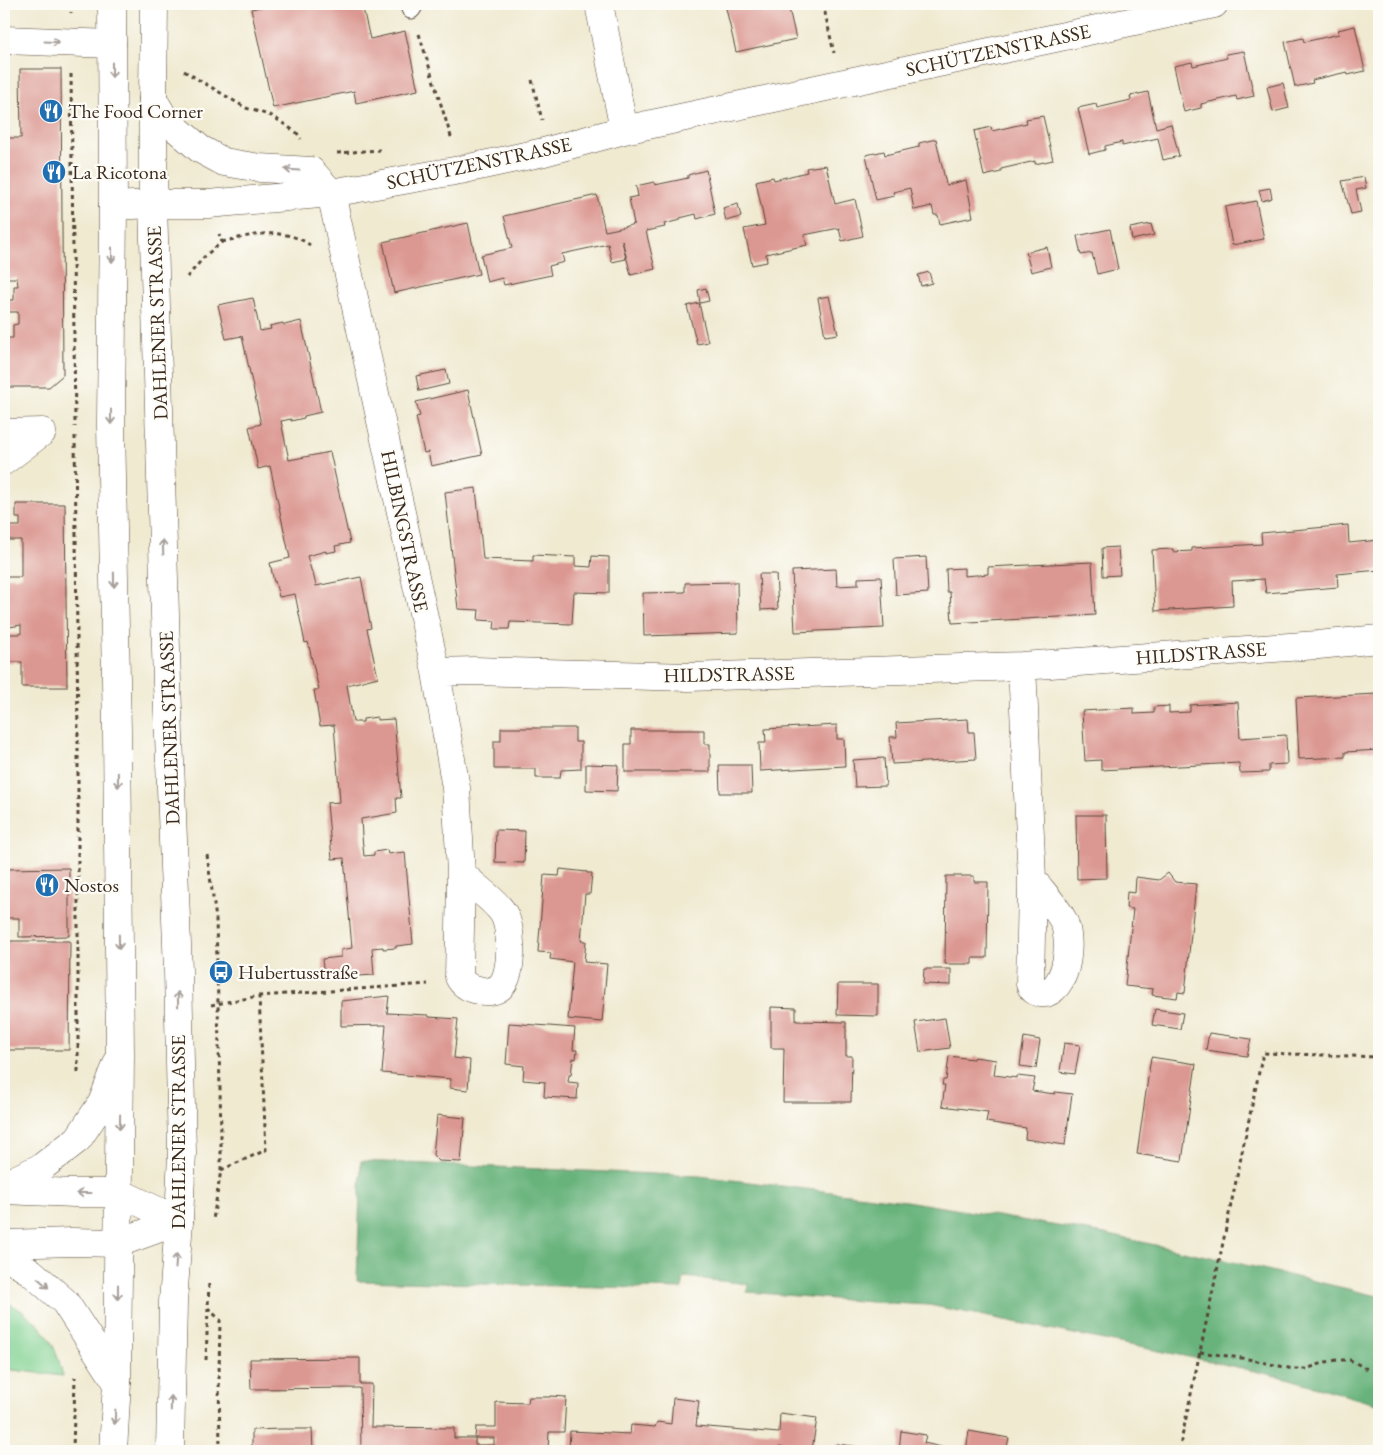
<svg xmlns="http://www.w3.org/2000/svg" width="1383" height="1455" viewBox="0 0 1383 1455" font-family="'EB Garamond',serif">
<rect width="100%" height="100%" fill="#fdfcf7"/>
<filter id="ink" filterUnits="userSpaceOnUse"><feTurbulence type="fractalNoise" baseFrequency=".02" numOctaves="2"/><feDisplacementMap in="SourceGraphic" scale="10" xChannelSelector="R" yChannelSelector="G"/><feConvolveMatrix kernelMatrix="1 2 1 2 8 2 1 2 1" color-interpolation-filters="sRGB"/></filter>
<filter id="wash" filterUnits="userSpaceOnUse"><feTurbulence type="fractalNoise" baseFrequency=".0096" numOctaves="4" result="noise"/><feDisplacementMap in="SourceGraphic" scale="20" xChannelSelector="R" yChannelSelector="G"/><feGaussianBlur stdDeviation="1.12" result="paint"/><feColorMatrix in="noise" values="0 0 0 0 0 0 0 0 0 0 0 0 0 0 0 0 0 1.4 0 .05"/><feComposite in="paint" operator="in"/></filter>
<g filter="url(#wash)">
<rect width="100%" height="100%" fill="#f0ead1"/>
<!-- green -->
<path fill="#80d191" stroke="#5e7e58" d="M4 1301C26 1311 48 1329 56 1353 59 1360 61 1368 63 1376L4 1369Z"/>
<!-- forest -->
<path fill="#68b37b" stroke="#526e4c" d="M361 1161 699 1176 906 1201 1100 1233 1224 1260 1378 1296 1379 1297V1405L1290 1379 1209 1361 929 1305 871 1302 747 1292 748 1284 684 1277 682 1289 357 1281Z"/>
<g id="blocks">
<!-- building -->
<path fill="#db9791" d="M275 4H362L370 39 405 31 418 90 356 103 354 91 273 108 251 9Z
M725 4H788L796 39 736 52Z
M1355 26 1365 71 1348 75 1347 72 1312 80 1313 83 1295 87 1285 42 1303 38 1304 42 1339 34 1338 30Z
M1244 51 1254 96 1237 100 1236 96 1201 104V108L1184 112 1174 66 1192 62 1193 66 1227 58 1226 54Z
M20 69H61L63 375 49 387H4V338H13V325L18 324V312H4V300H14V286H18L17 278H4V138H21Z
M1283 83 1289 108 1273 112 1267 87Z
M1148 92 1156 128 1171 124 1179 156 1163 160 1158 138 1122 146V142L1105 146V150L1089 154 1078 108 1096 104 1097 108 1131 100 1130 96Z
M1043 116 1053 160 1035 164V161L1001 169V172L984 176 974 131 991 127 992 131 1027 123 1026 119Z
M936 139 946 184 947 185 966 180 973 217 940 224 938 215H934L932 206 914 210 910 188 893 192 894 196 876 200 866 155 884 151 885 155 919 147V143Z
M826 165 835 204 855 199 863 236 842 241 839 228 804 235 807 245 766 254 767 262 752 265 744 229 765 225 756 181 773 177 774 180 807 172 806 168Z
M706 170 715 214 697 219 696 214 680 218V220L664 224 665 227 646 231 655 269 631 275 622 240 626 259 612 262 608 244 562 254 564 262 549 266 551 275 504 285 502 278 487 282 481 255 512 248 504 216 597 195 605 231 620 228 634 224 629 198 638 196 636 186 654 182 655 185 688 178V175Z
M1364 177 1366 188 1356 190 1361 212 1351 214 1342 181Z
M1270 188 1272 198 1262 201 1259 190Z
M1256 201 1264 239 1232 245 1225 207Z
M738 204 741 217 726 221 723 208Z
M468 223 479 274 394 293 383 242Z
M1151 224 1154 235 1132 240 1130 228Z
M1110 229 1118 269 1097 274 1092 253 1081 255 1077 236Z
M1047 247 1051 267 1031 272 1026 252Z
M929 272 932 283 921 286 918 275Z
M706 288 709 301 700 303 698 290Z
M829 296 838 334 825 336 818 298Z
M253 298 260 331 271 329 270 326 283 323 284 325 301 321 321 412 304 416V418L291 421V419L281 421 289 460 330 452 350 543 335 546 336 551 326 553V551L307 556 312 573H313L316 586 361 577 371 628 367 629 378 677 347 685 353 722H363V719L377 717V720L394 719 401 798H396L397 813 361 819 362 836 364 856 374 855V852L387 850 388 854 405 852 413 944 396 946V948L383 949V947L372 948 374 975 343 977H324L322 959 341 957V950L352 948 344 858 332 859 327 803 340 802 334 725 320 726 314 690H319L308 642 305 643 295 594 279 597 275 581 274 582 270 563 290 558 270 466 258 469 254 449 249 427 261 424 242 336 226 339 218 305Z
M699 303 708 342 697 344 687 306Z
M446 370 449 384 419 391 416 376Z
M468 390 482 455 431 466 428 452 424 453 416 417 420 416 416 402Z
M476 488 483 559 533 561V555L575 557V566L591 567 592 556 609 557V593L574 592 572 624 510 622 509 629H494L495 621 478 620 479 610 458 609 445 492Z
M16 504H65L67 687H22V662H4V638H6V634H21V625L4 628V577H21V540H4V526H20V518H16Z
M1348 525 1349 543 1379 540V570L1337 574 1338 587 1266 593 1264 579 1232 581 1233 606 1155 611 1152 550 1173 549V552L1192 551V548L1262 544 1261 533Z
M1118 547 1120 575 1103 576 1102 548Z
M926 557 928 593 896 595 894 559Z
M1092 562 1095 615 952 623 950 592H947L946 569 964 568V576L988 574V567Z
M836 569 837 586 858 585V578L881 577 884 628 795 632 792 571Z
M759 574H776L778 609 761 610Z
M737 582 738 633 644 636 643 593 685 592V583Z
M1377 694 1379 750 1345 752V757L1299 759 1296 698Z
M1238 702 1240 738 1286 735 1287 764 1269 765V772L1240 773 1239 763 1101 770V760L1085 761 1082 711 1134 708V714L1154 713V707L1169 706V713L1190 712V705Z
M968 719 969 732H974L976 759 892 764 890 737H897L896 723Z
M837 725V739H844L845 766 760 771 759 743H766L765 729Z
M501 728H575V742H581V769L561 770 560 778H536V769H494V741H501Z
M631 730H704V744H710V772H625V744H631Z
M884 758 886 786 855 787 853 760Z
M586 764 618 765 617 791 586 790Z
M719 765H751L752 793H720Z
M1076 815H1106L1107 878 1077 879Z
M496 830 525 831 524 863 495 862Z
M69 868V936L19 937V918H4V869Z
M560 869 587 872V873H592L590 894H585L581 941H586L584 962 607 964 602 1022 568 1019 573 962 550 959 551 953 538 952 544 875 559 876Z
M1168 873 1175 882 1196 884 1185 993 1178 992 1177 998 1152 995 1153 989 1125 986 1133 909 1126 908 1127 892 1135 893 1136 877 1159 880Z
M946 876H974V882H988L987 958H972V964H945Z
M4 941H70L69 1050H4Z
M924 969H951V985L923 984Z
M838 984H878V1016L837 1015Z
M389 996 387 1013 428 1015 429 1017 458 1019 454 1058 470 1060 468 1090 450 1088 451 1079 382 1073 386 1025 341 1026V1001Z
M771 1007 796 1008V1021L846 1022V1056H852L851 1102H783L784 1048H771Z
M1155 1009 1183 1013 1180 1029 1152 1025Z
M945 1018 950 1048 920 1052 915 1022Z
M509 1023 575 1028 573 1050H577L576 1059 573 1058 571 1075H569L568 1082 578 1083 577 1099 544 1097 545 1082 523 1080 524 1066 506 1064Z
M1209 1033 1251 1039 1247 1056 1206 1050Z
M1024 1037 1040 1040 1036 1068 1020 1066Z
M1064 1043 1080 1045 1075 1074 1060 1072Z
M949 1056 973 1059 974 1057 996 1060 994 1075 1017 1078V1076L1035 1078 1032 1091 1055 1094V1092L1072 1094 1065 1145 1025 1139 1026 1128 986 1122 988 1112 942 1106 945 1085H942L943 1080H946Z
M1151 1057 1196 1064 1182 1161 1137 1154Z
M437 1115 465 1118 461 1162 439 1161 433 1155Z
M360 1358V1384H372L371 1427 454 1428V1438H475V1445H494V1438H475L476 1427H496V1402L528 1403 529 1397H550V1396L566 1397 564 1432H549L548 1451H361L360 1388 251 1389 250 1359Z
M673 1398 699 1401 696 1426 779 1433 780 1413 817 1418 812 1450 779 1447V1451H672L654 1450V1451H569L570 1431 630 1434 631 1425 655 1427 657 1422 671 1424Z
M282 1429H312L313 1451H252V1430Z
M901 1431 926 1435 924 1443 946 1448V1451H899Z
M969 1431 1009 1438 1006 1451H966Z
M837 1444 884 1450V1451H834Z"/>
</g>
</g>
<g filter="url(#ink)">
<use href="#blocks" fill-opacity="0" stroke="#564739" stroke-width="1"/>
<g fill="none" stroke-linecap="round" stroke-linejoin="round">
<!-- service casing -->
<g stroke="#564739" stroke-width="21">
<path id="service" d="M411 9 414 4"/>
</g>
<!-- minor casing -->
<g stroke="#564739" stroke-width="29">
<path id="minor" d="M599 4 624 130
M4 40 112 44
M153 99 164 118 200 149 224 162 260 168 311 171 331 193
M331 193 436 672 456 788 461 872V880L459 977C463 985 469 988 478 990 485 992 494 992 500 987 514 974 512 927 503 913 492 896 473 888 461 872
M113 206 153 204H208L331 193 460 170 544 152 624 130 1214 4
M4 433 42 432
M4 461 42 432
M1022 666 1032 879V885L1030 984C1032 991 1039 994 1046 993 1069 985 1072 938 1063 920 1055 905 1042 892 1032 879
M436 672 475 671 689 677 1022 666 1318 645 1379 639"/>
</g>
<!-- secondary casing -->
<g stroke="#564739" stroke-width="29">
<path id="secondary" d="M4 1185 42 1167 78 1139 102 1103 119 1059
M4 1190 75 1193H120L179 1221
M4 1244 72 1242 118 1243 179 1221
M4 1255 31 1272 65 1302 117 1382"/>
</g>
<!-- primary casing -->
<g stroke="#564739" stroke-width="29">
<path id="primary" d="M112 4 113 206 111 425 117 731 120 1055 117 1382 113 1451
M154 4 153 99V204L167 683 178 971 182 1153 179 1221 173 1302 170 1451"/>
</g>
<!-- path -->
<path stroke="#564739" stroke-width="3" stroke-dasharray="4 4" stroke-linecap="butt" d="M71 4V13
M823 4 834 53
M419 34 452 140
M184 71 246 108 272 116 297 133 301 139
M71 74 75 427
M532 80 542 120
M337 153 380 150
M222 242C251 235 283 226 310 245
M187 277 206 255 222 242 219 234
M75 436 78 738V1072
M207 855 216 919 221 1132V1170L213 1220
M211 1005 259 996 428 984
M221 1170 266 1150 259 996
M208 1308 220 1320 219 1375 220 1451
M1200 1352 1248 1359 1293 1369H1306L1326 1362 1337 1360H1350L1369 1370
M206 1360 209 1281
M73 1451 75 1377
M1179 1451 1263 1053 1379 1057"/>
<!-- service -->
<use href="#service" stroke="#fff" stroke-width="19"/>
<!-- minor -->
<use href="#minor" stroke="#fff" stroke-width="28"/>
<!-- secondary -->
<use href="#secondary" stroke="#fff" stroke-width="28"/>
<!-- primary -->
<use href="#primary" stroke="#fff" stroke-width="28"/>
</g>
<!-- one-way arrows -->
<defs><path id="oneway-shaft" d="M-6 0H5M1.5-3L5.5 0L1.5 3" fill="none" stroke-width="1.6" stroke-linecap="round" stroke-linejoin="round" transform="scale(1.25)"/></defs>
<g stroke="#a79f9a">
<use href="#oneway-shaft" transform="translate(52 42) rotate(3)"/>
<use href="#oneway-shaft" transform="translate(112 70) rotate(90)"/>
<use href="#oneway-shaft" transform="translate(292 170) rotate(-176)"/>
<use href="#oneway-shaft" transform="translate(112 255) rotate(90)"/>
<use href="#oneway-shaft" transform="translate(111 417) rotate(90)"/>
<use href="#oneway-shaft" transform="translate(163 547) rotate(-92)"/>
<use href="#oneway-shaft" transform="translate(114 580) rotate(89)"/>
<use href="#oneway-shaft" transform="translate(118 780) rotate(89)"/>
<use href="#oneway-shaft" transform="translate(119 942) rotate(89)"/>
<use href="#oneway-shaft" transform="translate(178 999) rotate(-91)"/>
<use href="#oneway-shaft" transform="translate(120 1122) rotate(91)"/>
<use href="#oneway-shaft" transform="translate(84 1193) rotate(180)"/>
<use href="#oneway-shaft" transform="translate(176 1261) rotate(-86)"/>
<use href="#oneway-shaft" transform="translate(43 1283) rotate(41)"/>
<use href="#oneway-shaft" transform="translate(118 1292) rotate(90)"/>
<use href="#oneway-shaft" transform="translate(171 1403) rotate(-89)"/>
<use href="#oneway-shaft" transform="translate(115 1417) rotate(93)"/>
</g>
</g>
<!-- icons -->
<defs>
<g id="restaurant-disc" transform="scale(1.25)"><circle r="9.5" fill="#1f6fb2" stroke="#fdfcf7"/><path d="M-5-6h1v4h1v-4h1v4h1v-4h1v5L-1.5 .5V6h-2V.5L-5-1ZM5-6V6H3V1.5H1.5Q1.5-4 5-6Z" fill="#fff"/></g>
<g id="bus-disc" transform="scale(1.25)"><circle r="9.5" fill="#1f6fb2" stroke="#fdfcf7"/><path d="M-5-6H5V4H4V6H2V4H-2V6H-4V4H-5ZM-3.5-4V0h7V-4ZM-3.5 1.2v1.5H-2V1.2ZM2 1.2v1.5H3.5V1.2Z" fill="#fff"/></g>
</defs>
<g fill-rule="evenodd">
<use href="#restaurant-disc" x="51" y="111"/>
<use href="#restaurant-disc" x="54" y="172"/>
<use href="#restaurant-disc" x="47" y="885"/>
<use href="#bus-disc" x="221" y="972"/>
</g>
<g text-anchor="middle" stroke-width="4.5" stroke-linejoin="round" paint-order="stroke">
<!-- street labels -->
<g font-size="20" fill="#3b2a1e" stroke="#fdfcf7">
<text transform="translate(998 50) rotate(-12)" y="7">SCHÜTZENSTRASSE</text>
<text transform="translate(479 163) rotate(-12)" y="7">SCHÜTZENSTRASSE</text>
<text transform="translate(157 323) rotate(-92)" y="7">DAHLENER STRASSE</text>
<text transform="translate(405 531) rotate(78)" y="7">HILBINGSTRASSE</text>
<text transform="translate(1201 653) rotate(-4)" y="7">HILDSTRASSE</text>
<text transform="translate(729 674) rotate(-1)" y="7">HILDSTRASSE</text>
<text transform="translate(169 728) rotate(-92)" y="7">DAHLENER STRASSE</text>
<text transform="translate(178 1132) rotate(-90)" y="7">DAHLENER STRASSE</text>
</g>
<!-- poi labels -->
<g font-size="20" fill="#3b2a1e" stroke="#fdfcf7" text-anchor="start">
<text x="68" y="118">The Food Corner</text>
<text x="72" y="179">La Ricotona</text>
<text x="64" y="892">Nostos</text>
<text x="238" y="979">Hubertusstraße</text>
</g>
</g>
<!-- margin -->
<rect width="1383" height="1455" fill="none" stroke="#fdfcf7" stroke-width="20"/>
</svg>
